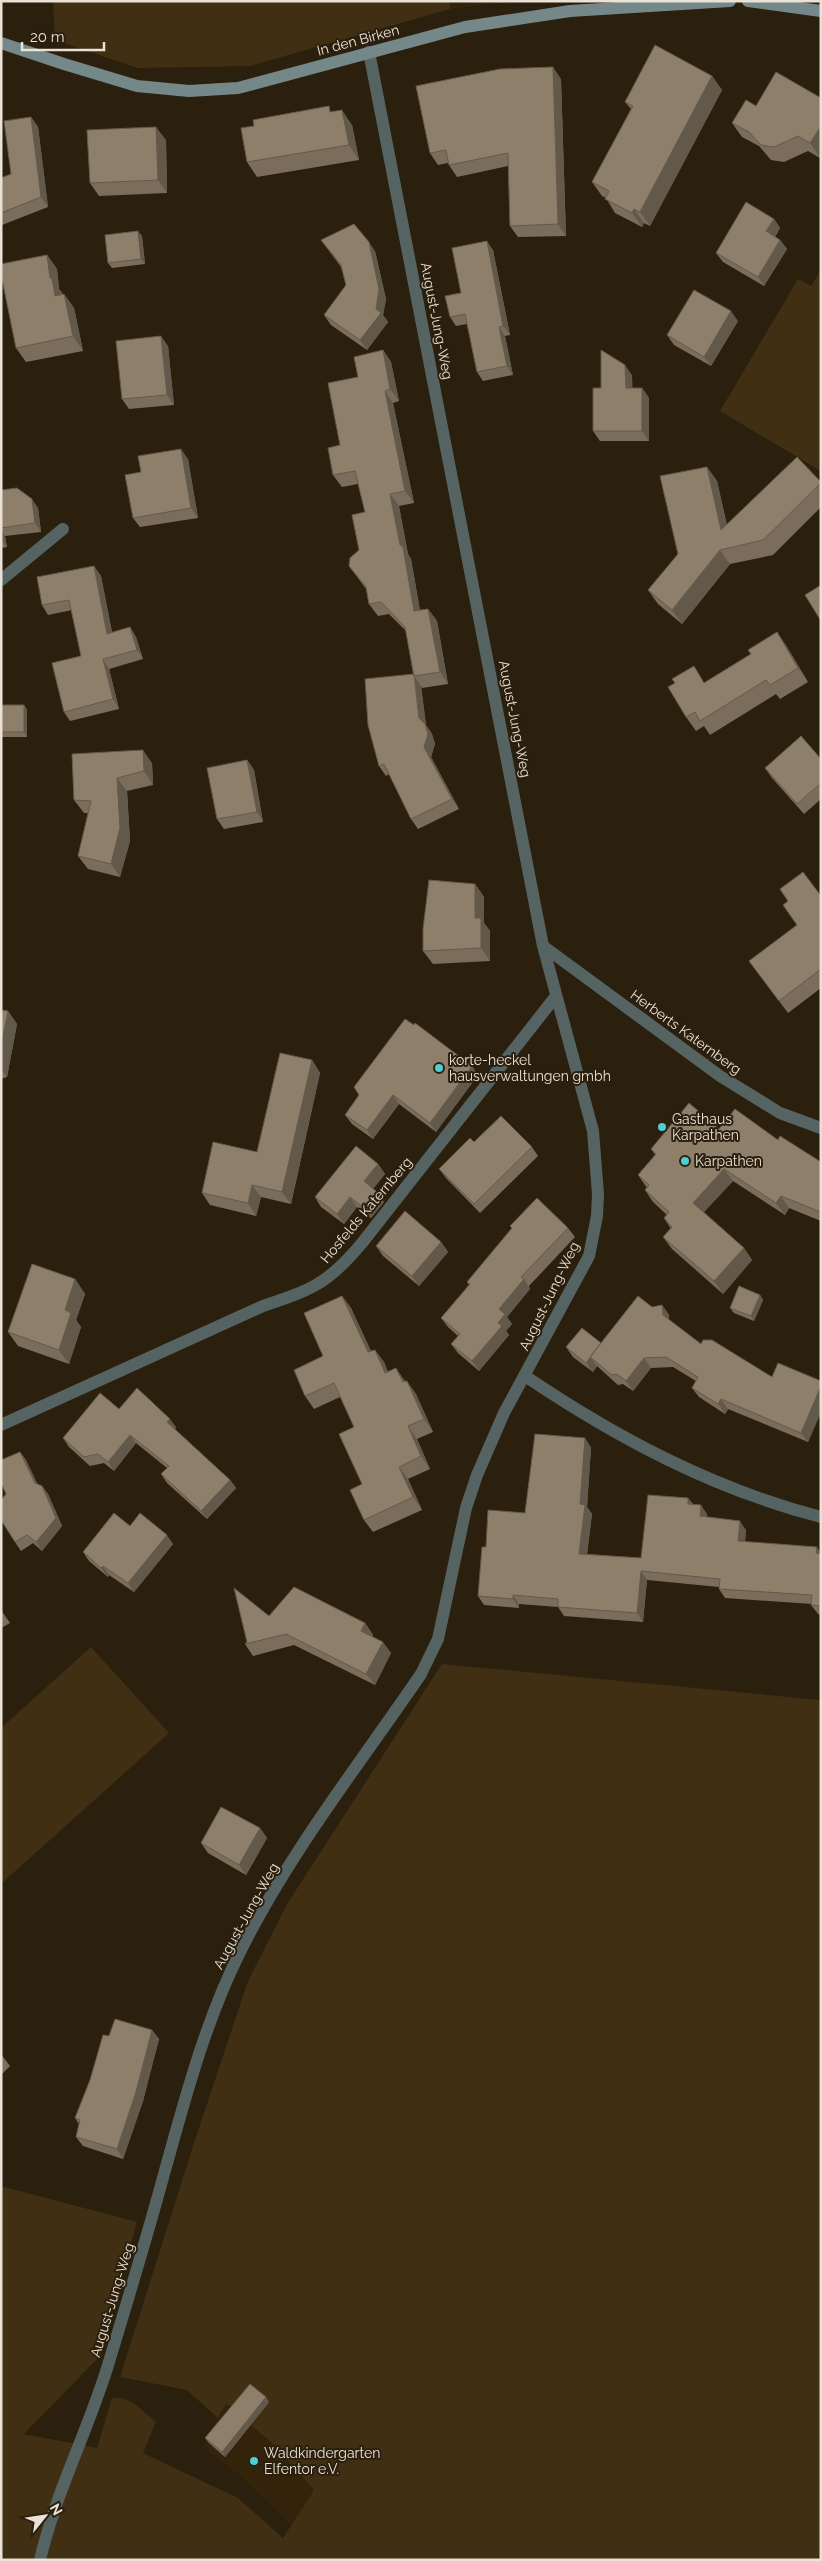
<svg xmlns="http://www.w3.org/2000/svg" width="822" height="2561" viewBox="0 0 822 2561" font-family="Raleway,sans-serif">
<rect width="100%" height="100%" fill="#2b1f0d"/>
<!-- built -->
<path fill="#32230a" d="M450 1H521L450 9Z
M226 2403 273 2444 314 2490 291 2526 239 2475 202 2447Z"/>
<!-- green -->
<path fill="#412f14" d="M53 1H450V9L250 66 138 68 55 40Z
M821 270V471L720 411 798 279 811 286Z
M91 1647 169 1733 1 1884V1728Z
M442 1664 821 1700V2560H1V2186L137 2222 100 2356 24 2434 97 2448 112 2398C130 2395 143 2411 156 2422L143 2453 238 2498 283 2538 314 2490 273 2444 226 2403 218 2418 187 2390 120 2377 194 2143 248 1981 287 1904Z"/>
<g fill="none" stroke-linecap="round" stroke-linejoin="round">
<!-- street -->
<path stroke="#566363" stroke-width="12" d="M1 580 63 529
M543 946 720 1076 780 1113 821 1128
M525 1376C617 1438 713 1489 821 1517
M1 1425 263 1306C311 1290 328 1284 362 1243L556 996
M40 2560C56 2491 89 2429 109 2362 128 2299 147 2237 164 2174 185 2099 205 2022 240 1952 289 1853 359 1765 421 1674L438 1639 466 1508 477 1475 504 1413 589 1256 597 1216 598 1194 593 1131 543 946 369 52"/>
<!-- secondary -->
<path stroke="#748889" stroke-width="12" d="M748 1 821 11
M1 43 64 64 137 86 189 91 238 88 465 27 570 11 730 1"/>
</g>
<!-- wall -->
<path fill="#7a6d5c" d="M712 76 722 90 650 226 644 223 642 227 615 213 606 198 602 196 592 182 631 109 625 102Z
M561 79 566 236 518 237 510 226 508 166 457 177 449 165 448 163 438 165 430 153Z
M821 98 820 158 808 151 784 162 771 160 759 146 742 137 732 123 756 106Z
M333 112 352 125 359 160 257 177 247 162Z
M31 117 38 127 48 207 2 225 1 178 11 174Z
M166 140 167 193 99 196 90 183Z
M774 219 780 228 775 237 780 240 787 249 764 286 723 262 716 253Z
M142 236 145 264 112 268 108 263Z
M321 240 375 251 386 299 383 315 388 322 367 350 331 325 324 315 346 285 341 267Z
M493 250 510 335 505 336 513 375 483 381 477 372 467 324 456 326 450 317 461 293Z
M47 255 57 269 59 289 62 295 64 294 74 308 83 351 26 362 16 348Z
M738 321 711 366 674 345 667 335Z
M168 346 174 405 129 409 122 399Z
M383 350 391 362 399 401 393 403 414 503 399 506 408 554 411 559 420 610 428 609 437 621 448 684 422 688 421 686 426 725 432 734 435 744 431 757 459 809 418 829 411 819 389 774 386 776 379 766 413 674 406 631 389 614 378 616 369 604 366 589 349 566 359 550 365 512 358 484 342 487 333 475 340 445 358 377Z
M632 375V388H642L649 398V441H600L593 431 601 388Z
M188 459 198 518 140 527 133 518 141 472Z
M707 467 717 481 727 525 821 482V507L773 555 730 564 682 624 658 604 648 590 678 554Z
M1 490 38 508 41 532 5 536 7 547 1 548Z
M94 566 101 576 112 632 130 627 136 637 143 659 109 669 119 709 70 721 64 712 81 656 72 610 48 615 42 605Z
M777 632 787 647 808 682 780 699 776 694 710 735 704 726 696 731 686 717 705 682 751 654Z
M1 705H24L27 710V737H1Z
M72 754 152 763 153 785 127 791 130 841 120 877 88 869 78 856 88 813H84L74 800Z
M821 759V799L804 814 772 778 765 768Z
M247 760 254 770 263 822 224 829 217 819Z
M475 884 484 897V923L490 931V961L433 964 423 951Z
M780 889 821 896V988L788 1013 749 961 797 925 788 901Z
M1 1010 8 1011 17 1024 7 1077 1 1079Z
M312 1060 320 1073 291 1204 261 1197 256 1216 210 1205 202 1193 257 1152Z
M472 1066 478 1075 436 1132 399 1104 373 1139 352 1124 345 1115Z
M719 1129 778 1140 821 1162V1221L789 1208 785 1215 733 1181 704 1212 744 1248 752 1260 723 1294 672 1249 663 1237 671 1229 664 1218 667 1215 653 1202 645 1190 647 1188 638 1175 655 1155 651 1149Z
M474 1142 532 1147 538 1156 480 1213 446 1178 439 1169Z
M378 1164 385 1174 373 1189 377 1192 384 1202 371 1218 357 1207 344 1224 321 1207 315 1197Z
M510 1226 568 1228 575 1237 529 1286 530 1289 507 1317 512 1324 506 1331 509 1335 479 1371 458 1353 451 1344 458 1336 448 1327 441 1318 469 1285 467 1282 512 1229Z
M441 1242 448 1252 419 1286 383 1256 376 1246Z
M75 1279 85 1294 76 1320 81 1327 69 1364 18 1346 8 1332Z
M760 1295 763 1300 754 1321 734 1313 730 1308Z
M342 1296 351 1308 371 1351 375 1350 384 1362 388 1372 406 1381 416 1394 433 1432 417 1439 430 1469 408 1479 422 1510 373 1532 364 1520 362 1484 354 1427 340 1397 314 1409 305 1396 323 1356Z
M662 1305 669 1315V1320L701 1344 772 1377 821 1381V1412L808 1442 728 1409 725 1414 699 1397 692 1388 696 1381 673 1367 651 1368 633 1391 623 1384 618 1385 597 1366 593 1372 573 1357 566 1347 601 1343 652 1307Z
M119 1409 176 1427 175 1429 230 1480 236 1488 207 1519 167 1483 161 1474 167 1468 136 1443 114 1471 104 1463 90 1466 69 1447 63 1438Z
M585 1438 591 1448 587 1507 592 1514 587 1554 641 1558 688 1498 693 1504 707 1514V1517L746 1530 745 1542 821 1553V1615L818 1614 811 1605 812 1604 725 1598 719 1589V1587L647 1580 643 1622 564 1616 558 1607 519 1604V1608L484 1605 478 1596 486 1547 525 1513Z
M20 1452 26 1460 37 1484 42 1486 48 1494 62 1526 42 1551 33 1543 21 1551 15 1542 6 1494Z
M130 1526 173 1544 134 1592 109 1575 108 1577 89 1561 83 1552Z
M1 1610 10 1623 1 1628Z
M269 1616 365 1623 373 1635 372 1636 391 1653 375 1685 294 1645 253 1656 245 1644Z
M260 1828 267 1838 246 1875 208 1853 201 1843Z
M152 2030 159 2039 143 2101 123 2159 83 2146 76 2137 79 2124 75 2118 109 2036Z
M1 2054 10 2066 1 2075Z
M269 2402 225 2457 209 2443 205 2438Z"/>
<!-- shaded-wall -->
<path fill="#63594b" d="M553 67 561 79 566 236 558 224Z
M712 76 722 90 650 226 640 212Z
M342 110 352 125 359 160 349 145Z
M31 117 38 127 48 207 41 197Z
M821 126V157L820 158 810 143Z
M156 127 166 140 167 193 158 180Z
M634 209 644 223 642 227 632 213Z
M774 219 780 228 773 241 766 231Z
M138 231 142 236 145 264 141 259Z
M780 240 787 249 764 286 758 277Z
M487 241 493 250 510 335 503 326Z
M369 242 375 251 386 299 383 315 388 322 367 350 360 340 376 309Z
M47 255 57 269 59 289 62 292 65 310 55 296 50 278Z
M64 294 74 308 83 351 73 336Z
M731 311 738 321 711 366 704 357Z
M499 327 505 336 513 375 507 366Z
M161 336 168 346 174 405 167 395Z
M383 350 391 362 399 401 390 389Z
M625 365 632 375 633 398 626 388Z
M642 388 649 398V441L642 431Z
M385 391 393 403 414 503 405 491Z
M181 449 188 459 198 518 191 508Z
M707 467 717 481 731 545 721 530Z
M390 494 399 506 408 554 411 559 422 623 414 611Z
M32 499 38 508 41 532 35 523Z
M1 530 5 536 7 547 1 540Z
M720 550 730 564 682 624 672 610Z
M94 566 101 576 114 643 107 634Z
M428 609 437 621 448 684 440 672Z
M130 627 136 637 143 659 137 650Z
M777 632 787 647 808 682 798 668Z
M103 659 109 669 119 709 113 699Z
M414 676 421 686 426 725 432 734 435 744 431 757 459 809 452 799 424 747 419 718Z
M24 705 27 710V737L24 732Z
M143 750 152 763 153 785 144 771Z
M247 760 254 770 263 822 257 812Z
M117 778 127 791 130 841 120 877 111 864Z
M475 884 484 897V923L490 931V961L481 948 475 918Z
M8 1011 17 1024 7 1077 1 1069V1046Z
M312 1060 320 1073 291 1204 282 1192Z
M472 1066 478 1075 436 1132 430 1123Z
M393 1095 399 1104 373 1139 367 1130Z
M378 1164 385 1174 371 1191 364 1181Z
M724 1169 733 1181 701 1215 693 1203Z
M252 1185 261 1197 256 1216 248 1203Z
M377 1192 384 1202 371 1218 364 1208Z
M781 1196 789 1208 785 1215 776 1203Z
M350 1197 357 1207 344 1224 337 1214Z
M441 1242 448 1252 419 1286 412 1276Z
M744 1248 752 1260 723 1294 714 1281Z
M75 1279 85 1294 76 1320 81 1327 69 1364 59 1350 65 1310Z
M524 1279 530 1289 507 1317 512 1324 506 1331 509 1335 479 1371 472 1361 498 1323 499 1309Z
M760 1295 763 1300 754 1321 751 1316Z
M342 1296 351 1308 377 1365 368 1352Z
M662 1305 669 1315V1325L663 1315Z
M375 1350 384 1362 394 1386 385 1373Z
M590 1357 597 1366 593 1372 586 1363Z
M644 1358 651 1368 633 1391 626 1381Z
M396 1368 405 1381 412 1395 403 1382Z
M407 1381 416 1394 433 1432 424 1419Z
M821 1386V1412L808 1442 801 1433Z
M721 1399 728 1409 725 1414 718 1404Z
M170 1419 176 1427 174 1430 167 1422Z
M408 1426 417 1439 430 1469 421 1456Z
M130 1435 136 1443 114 1471 108 1462Z
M585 1438 591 1448 587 1507 592 1514 586 1563 579 1554 580 1504Z
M20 1452 26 1460 41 1491 35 1483Z
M399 1467 408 1479 422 1510 413 1497Z
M230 1480 236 1488 207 1519 201 1511Z
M42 1486 48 1494 62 1526 42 1551 36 1542Z
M688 1498 695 1507 688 1504Z
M701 1505 707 1514 706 1525 700 1516Z
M740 1521 746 1530 744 1550 738 1541Z
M167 1535 173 1544 134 1592 128 1583Z
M817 1547 821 1553V1560L816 1553Z
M103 1566 109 1575 108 1577 101 1568Z
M641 1571 647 1580 643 1622 637 1613Z
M513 1595 519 1604V1608L513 1599Z
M365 1623 373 1635 369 1643 361 1631Z
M383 1642 391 1653 375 1685 366 1674Z
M260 1828 267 1838 246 1875 239 1865Z
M152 2030 159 2039 143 2101 123 2159 117 2149Z
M266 2397 269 2402 225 2457 222 2452Z"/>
<!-- building -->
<path fill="#8e7f6b" stroke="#63594b" d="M655 45 712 76 640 212 634 209 632 213 605 199 609 191 592 182 633 106 625 102Z
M553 67 558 224 510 226 508 153 449 165 446 150 430 153 416 86 500 69Z
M776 72 821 98V126L810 143 798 136 774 147 761 145 749 132 732 123 746 100 756 106Z
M329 106 330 112 342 110 349 145 247 162 241 128 254 126 253 120Z
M31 117 41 197 1 213V178L11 174 4 121Z
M156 127 158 180 90 183 87 130Z
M746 202 774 219 766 231 780 240 758 277 716 253Z
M354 224 369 242 379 289 376 309 381 313 360 340 324 315 346 285 341 265 321 240Z
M138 231 141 259 108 263 105 235Z
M487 241 503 326 499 327 507 366 477 372 465 314 450 317 445 296 461 293 452 248Z
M47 255 50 278H52L55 296 64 294 73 336 16 348 1 274V264Z
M694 290 731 311 704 357 667 335Z
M161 336 167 395 122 399 116 341Z
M383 350 390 389 385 391 405 491 390 494 400 545 403 547 414 611 428 609 440 672 414 676 405 627 381 602 369 604 366 587 349 566 350 558 359 550 352 515 365 512 355 471 333 475 328 448 340 445 328 383 358 377 354 357Z
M601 350 625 365 626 388H642V431H593V388H601Z
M181 449 191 508 133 518 125 475 141 472 138 456Z
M797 457 821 482V483L763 540 720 550 672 610 648 590 678 554 660 476 707 467 721 530Z
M17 488 32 499 35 523 1 528V490Z
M94 566 107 634 130 627 137 650 103 659 113 699 64 712 52 663 81 656 69 600 42 605 37 577Z
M821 585V621L805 595Z
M777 632 798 668 770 685 766 680 700 721 695 712 686 717 668 687 675 683 672 679 694 666 704 683 751 654 748 650Z
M414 674 419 718 425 724 428 734 424 747 452 799 411 819 384 764 379 766 368 725 365 679Z
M1 705H24V732H1Z
M801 736 821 759V783L797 804 765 768Z
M143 750 144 771 117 778 120 828 111 864 78 856 91 801 74 800 72 754Z
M247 760 257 812 217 819 207 768Z
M803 872 821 896V969L779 1001 749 961 797 925 783 905 788 901 780 889Z
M429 880 475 884V918H481V948L423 951V929Z
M1 1010 8 1011 1 1046Z
M405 1019 414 1025 415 1023 472 1066 430 1123 393 1095 367 1130 345 1115 359 1095 354 1087Z
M280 1053 312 1060 282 1192 252 1185 248 1203 202 1193 213 1142 257 1152Z
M689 1103 719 1129 735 1109 778 1140 780 1136 821 1162V1212L781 1196 776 1203 724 1169 693 1203 744 1248 714 1281 663 1237 672 1227 664 1218 669 1212 645 1190 649 1185 638 1175 656 1154 651 1149Z
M501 1116 532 1147 474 1204 439 1169 470 1138 474 1142Z
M356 1146 378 1164 364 1181 377 1192 364 1208 350 1197 337 1214 315 1197Z
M537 1198 568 1228 521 1277 524 1279 499 1309 505 1314 498 1323 502 1326 472 1361 451 1344 460 1334 441 1318 470 1284 467 1282 512 1228 510 1226Z
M405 1211 441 1242 412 1276 376 1246Z
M32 1264 75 1279 65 1310 71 1313 59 1350 8 1332Z
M739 1286 760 1295 751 1316 730 1308Z
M342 1296 368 1352 375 1350 385 1373 396 1368 403 1382 407 1381 424 1419 408 1426 421 1456 399 1467 413 1497 364 1520 350 1490 362 1484 339 1434 354 1427 334 1383 305 1396 294 1370 323 1356 304 1313Z
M638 1296 652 1307 662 1305 663 1315 701 1344 703 1340H712L772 1377 778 1363 821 1381V1386L801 1433 721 1399 718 1404 692 1388 698 1377 666 1357 644 1358 626 1381 617 1374 612 1375 590 1357Z
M582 1328 601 1343 586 1363 566 1347Z
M137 1388 170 1419 167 1422 230 1480 201 1511 161 1474 169 1466 130 1435 108 1462 98 1454 84 1457 63 1438 100 1393 119 1409Z
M535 1434 585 1438 580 1504 585 1505 579 1554 641 1558 648 1495 688 1498V1504L701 1505 700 1516 740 1521 738 1541 817 1547 816 1553 821 1554V1606L811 1605 812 1595 719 1589 720 1579 641 1571 637 1613 558 1607V1599L513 1595V1599L478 1596 482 1547H486L488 1510 525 1513Z
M20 1452 35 1483 42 1486 56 1518 36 1542 27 1535 15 1542 1 1520V1500L6 1494 1 1483V1460Z
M114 1513 130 1526 140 1513 167 1535 128 1583 103 1566 101 1568 83 1552Z
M294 1587 365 1623 361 1631 383 1642 366 1674 286 1634 245 1644 247 1642 234 1588 269 1616Z
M221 1807 260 1828 239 1865 201 1843Z
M115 2019 152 2030 136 2092 117 2149 76 2137 80 2120 75 2118 90 2080 103 2035 109 2036Z
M250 2384 266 2397 222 2452 205 2438Z"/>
<!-- markers -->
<g fill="#51ccd2" stroke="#2b1f0d" stroke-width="2">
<circle cx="439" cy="1068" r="5"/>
<circle cx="662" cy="1127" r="5"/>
<circle cx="685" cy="1161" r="5"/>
<circle cx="254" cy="2461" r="5"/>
</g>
<g text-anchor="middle" stroke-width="4" stroke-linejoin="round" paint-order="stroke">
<!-- street labels -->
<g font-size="14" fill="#eae2d6" stroke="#2b1f0d">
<text transform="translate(358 40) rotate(-15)" y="5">In den Birken</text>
<text transform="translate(437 321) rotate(79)" y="5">August-Jung-Weg</text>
<text transform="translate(515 719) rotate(79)" y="5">August-Jung-Weg</text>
<text transform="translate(686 1032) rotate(36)" y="5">Herberts Katernberg</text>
<text transform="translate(366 1210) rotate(-50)" y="5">Hosfelds Katernberg</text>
<text transform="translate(549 1296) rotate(-64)" y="5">August-Jung-Weg</text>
<text transform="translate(246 1916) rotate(-61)" y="5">August-Jung-Weg</text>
<text transform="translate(112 2300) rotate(-73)" y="5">August-Jung-Weg</text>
</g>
<!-- poi labels -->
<g font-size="14" fill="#eae2d6" stroke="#2b1f0d" text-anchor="start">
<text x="449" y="1065">korte-heckel<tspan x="449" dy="16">hausverwaltungen gmbh</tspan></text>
<text x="672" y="1124">Gasthaus<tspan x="672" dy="16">Karpathen</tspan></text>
<text x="695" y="1166">Karpathen</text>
<text x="264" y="2458">Waldkindergarten<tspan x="264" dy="16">Elfentor e.V.</tspan></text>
</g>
</g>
<!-- border -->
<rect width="822" height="2561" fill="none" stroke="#eae2d6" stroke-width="5"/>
<!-- north arrow -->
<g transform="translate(45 2516) rotate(60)" stroke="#2b1f0d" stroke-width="4" paint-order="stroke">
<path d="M0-4L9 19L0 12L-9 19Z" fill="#eae2d6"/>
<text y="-8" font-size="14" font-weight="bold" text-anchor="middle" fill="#eae2d6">N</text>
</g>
<!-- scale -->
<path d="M22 42v8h82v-8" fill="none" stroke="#eae2d6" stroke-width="2.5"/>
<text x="30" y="42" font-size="15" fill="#eae2d6" stroke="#2b1f0d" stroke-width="4" paint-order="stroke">20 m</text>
</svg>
